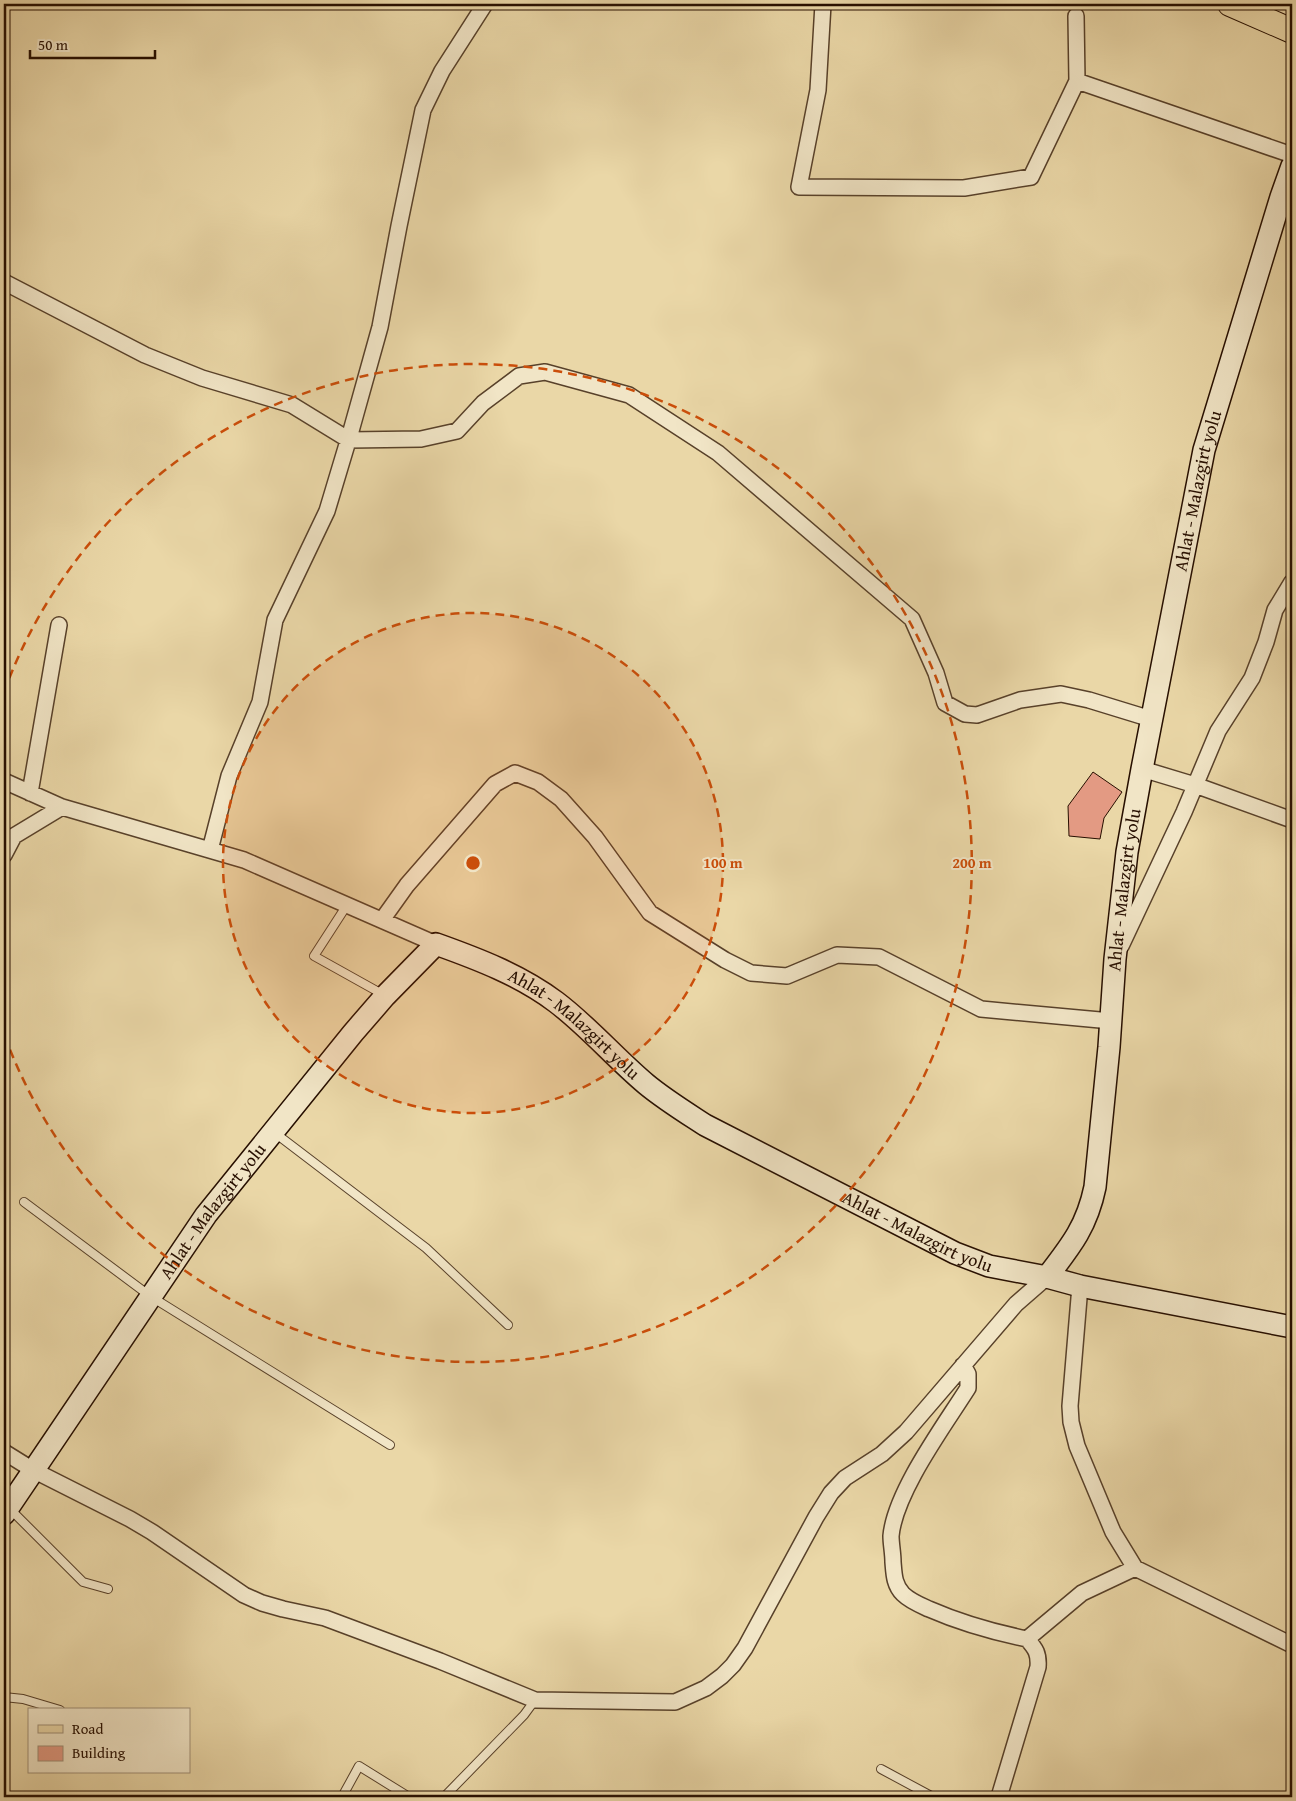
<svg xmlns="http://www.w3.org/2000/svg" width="1296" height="1801" viewBox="0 0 1296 1801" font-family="'Gentium Book Plus',serif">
<rect width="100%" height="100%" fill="#ead7a7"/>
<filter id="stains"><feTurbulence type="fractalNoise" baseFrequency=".004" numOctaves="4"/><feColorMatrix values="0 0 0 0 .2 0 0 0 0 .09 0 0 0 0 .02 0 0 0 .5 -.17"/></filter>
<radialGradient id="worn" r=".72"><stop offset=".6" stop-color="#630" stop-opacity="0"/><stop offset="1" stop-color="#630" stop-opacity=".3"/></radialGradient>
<!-- building -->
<path fill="#e39a83" stroke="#270f00" d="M1093 772 1122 792 1104 818 1100 839 1069 836 1068 806Z"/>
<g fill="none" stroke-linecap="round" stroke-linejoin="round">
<!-- lane casing -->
<g stroke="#58412a" stroke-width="10">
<path id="lane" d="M347 905 314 956 384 995
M275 1133 426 1248 508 1325
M24 1202 150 1296 390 1445
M10 1509 83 1582 108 1589
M4 1697 23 1699 60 1710
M881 1769 933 1797
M342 1797 359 1766 409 1797
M444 1797 524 1715 535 1700"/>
</g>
<!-- street casing -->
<g stroke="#58412a" stroke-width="18">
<path id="street" d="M823 4 818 90 799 187 964 188 1031 177 1077 81 1076 16
M1077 81 1292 155
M4 282 145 355 202 378 292 405 349 440 421 439 457 431 483 403 519 376 545 372 629 395 718 453 912 619 936 673 945 703 965 714 977 715 1020 700 1061 694 1089 700 1151 719
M1142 769 1195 785 1292 820
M4 781 62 807 244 860 436 944
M30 793 59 625
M210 850 229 776 260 702 275 620 327 511 351 431 380 327 399 226 423 110 442 71 485 4
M4 855 14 836 62 807
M382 920 407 885 495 784 515 773 538 782 561 799 595 837 650 913 725 960 751 973 787 976 837 955 879 957 981 1009 1111 1021
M1121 946 1184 812 1218 731 1252 678 1266 642 1275 610 1292 582
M1080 1286 1070 1406 1071 1422 1077 1446 1113 1532 1135 1568
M963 1365 968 1374V1388C944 1426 895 1492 891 1536 891 1544 893 1553 893 1562 894 1574 894 1585 903 1594 910 1601 920 1605 929 1609 961 1623 993 1632 1027 1639L1082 1593 1135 1568 1292 1645
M4 1452 33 1470 130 1519 152 1532 244 1595 262 1603 283 1609 325 1618 440 1661 535 1700 675 1702 706 1688 722 1676 733 1665 745 1648 816 1517 831 1493 845 1478 882 1454 906 1432 1016 1304 1047 1277
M999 1797 1038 1667C1039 1654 1036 1649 1027 1639"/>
</g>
<!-- secondary casing -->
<g stroke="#270f00" stroke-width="24">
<g id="secondary">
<path d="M1047 1277 1080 1286 1292 1327"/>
<path id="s1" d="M4 1514 206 1215 353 1033 385 996 436 944C478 959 520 975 556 1002 588 1026 615 1058 646 1084 664 1099 685 1112 705 1125L955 1253 989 1266 1047 1277C1071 1246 1087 1226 1095 1187L1109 1047 1115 959 1127 852 1142 769 1204 450 1281 197 1292 166"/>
</g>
</g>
<!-- primary casing -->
<g stroke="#270f00" stroke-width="26">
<path id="primary" d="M1230 4 1292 31"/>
</g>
<!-- lane -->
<use href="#lane" stroke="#f1e5c6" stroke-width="8"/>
<!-- street -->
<use href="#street" stroke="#f1e5c6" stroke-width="15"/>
<!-- secondary -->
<use href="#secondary" stroke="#f1e5c6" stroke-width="21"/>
<!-- primary -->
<use href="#primary" stroke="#ead7a7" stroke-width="24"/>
</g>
<!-- distance rings -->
<circle cx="473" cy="863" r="250" fill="#cb4e0a" fill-opacity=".12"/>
<g fill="none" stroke="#cb4e0a" stroke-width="2.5" stroke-dasharray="9 6">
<circle cx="473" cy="863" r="250"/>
<path d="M4 692A499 499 0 1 1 4 1034"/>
</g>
<g text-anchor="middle" stroke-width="4" stroke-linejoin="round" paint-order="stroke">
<!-- street labels -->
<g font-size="18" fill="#270f00" stroke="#f1e5c6">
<text dy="6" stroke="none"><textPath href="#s1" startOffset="2228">Ahlat - Malazgirt yolu</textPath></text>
<text dy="6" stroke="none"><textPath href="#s1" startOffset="1822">Ahlat - Malazgirt yolu</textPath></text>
<text dy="6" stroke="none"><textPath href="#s1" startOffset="878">Ahlat - Malazgirt yolu</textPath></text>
<text dy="6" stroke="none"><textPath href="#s1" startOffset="368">Ahlat - Malazgirt yolu</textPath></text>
<text dy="6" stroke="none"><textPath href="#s1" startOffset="1282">Ahlat - Malazgirt yolu</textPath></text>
</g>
</g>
<circle cx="473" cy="863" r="8" fill="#cb4e0a" stroke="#f1e5c6" stroke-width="2.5"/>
<g font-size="15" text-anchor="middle" font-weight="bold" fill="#cb4e0a" stroke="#f1e5c6" stroke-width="4" stroke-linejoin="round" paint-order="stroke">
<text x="723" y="868">100 m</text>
<text x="972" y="868">200 m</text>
</g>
<!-- margin -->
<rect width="1296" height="1801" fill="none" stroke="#ead7a7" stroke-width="20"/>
<rect x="5" y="5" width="1286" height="1791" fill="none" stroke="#270f00" stroke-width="2.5"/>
<rect x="10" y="10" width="1276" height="1781" fill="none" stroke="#270f00"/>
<!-- legend -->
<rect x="28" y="1708" width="162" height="65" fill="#f1e5c6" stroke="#a08f77"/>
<rect x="38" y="1725" width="25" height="8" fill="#ead7a7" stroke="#a08f77"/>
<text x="72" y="1734" font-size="15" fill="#270f00">Road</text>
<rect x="38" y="1746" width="25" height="15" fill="#e39a83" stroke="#a08f77"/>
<text x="72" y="1758" font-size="15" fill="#270f00">Building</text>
<!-- scale -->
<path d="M30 50v8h125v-8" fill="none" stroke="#270f00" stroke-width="2.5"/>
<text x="38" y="50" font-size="15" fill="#270f00" stroke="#f1e5c6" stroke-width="4" paint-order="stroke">50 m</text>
<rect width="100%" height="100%" filter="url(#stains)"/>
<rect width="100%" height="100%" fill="url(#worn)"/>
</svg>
